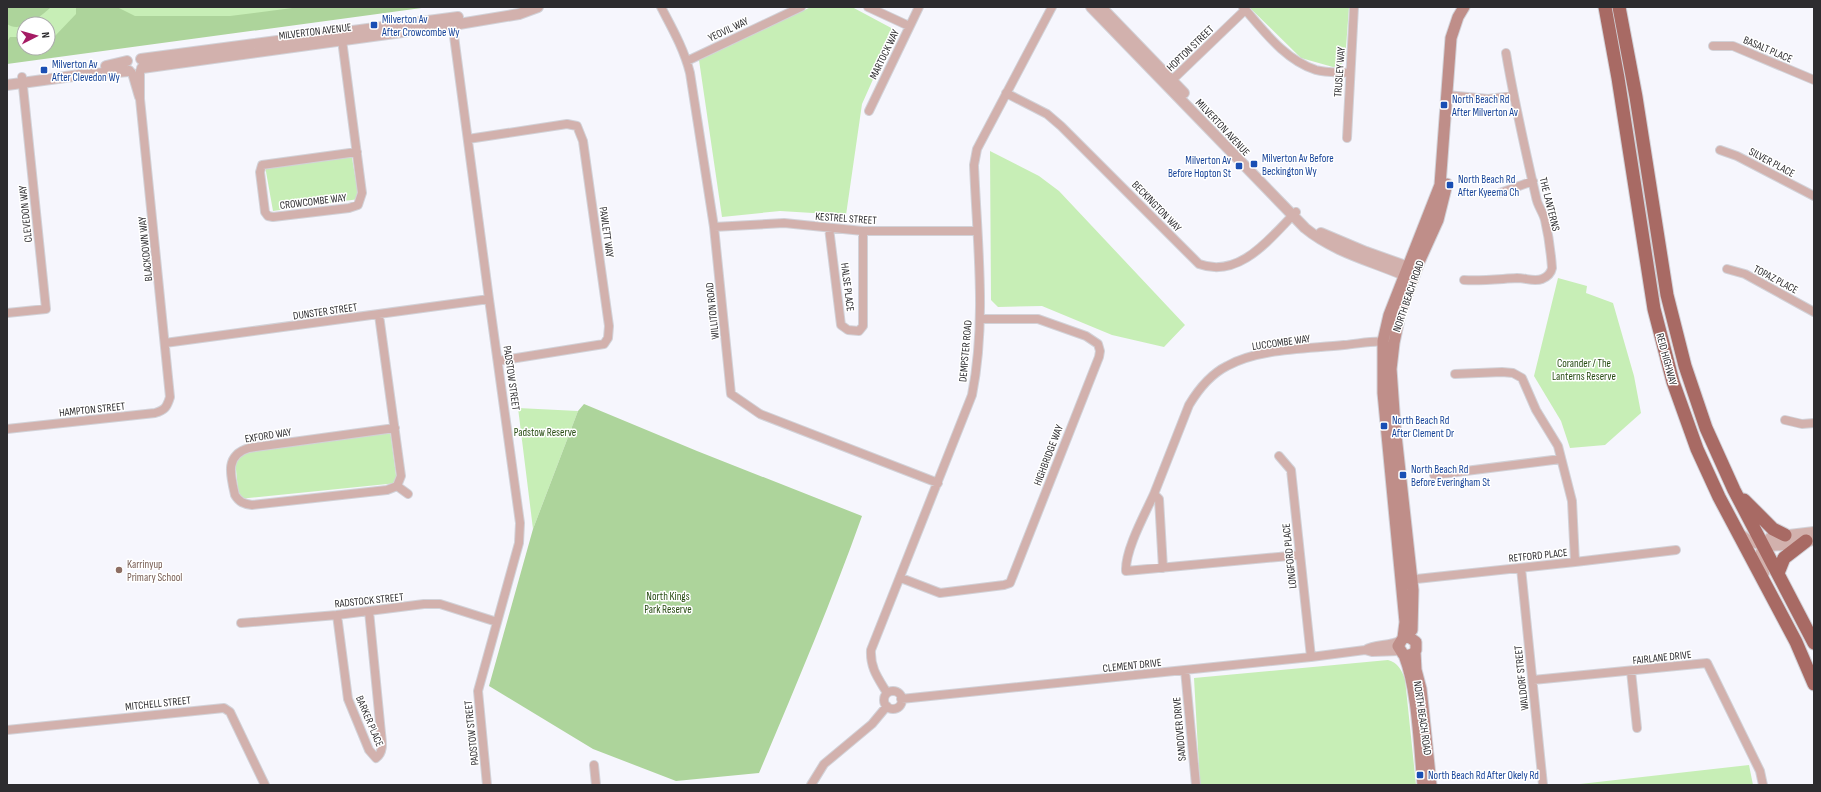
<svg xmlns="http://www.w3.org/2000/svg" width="1821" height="792" viewBox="0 0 1821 792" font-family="'Sofia Sans Condensed',sans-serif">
<rect width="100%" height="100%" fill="#f6f6fd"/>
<!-- green -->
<path fill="#c7eeb6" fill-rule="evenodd" d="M7 7H369L7 55ZM24 24H48V48H24Z
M811 7H852L895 30 862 104 846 215 780 211 722 217 699 60Z
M1249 7H1349L1345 61 1339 66 1333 67 1301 58Z
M990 151 1039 176 1059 191 1185 325 1164 347 1112 335 1042 306 998 307 991 300Z
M351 152 359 199 273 211 265 166Z
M1558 278 1587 286 1586 293 1613 303 1634 376 1641 413 1605 445 1570 448 1561 421 1534 376Z
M518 408 578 411 533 529Z
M390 430 397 483 239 499 234 450Z
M1388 660C1398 663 1401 669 1405 679L1416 785H1200L1194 678Z
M1749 765 1753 785H1571Z"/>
<!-- forest -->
<path fill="#add49b" d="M7 7H51C41 16 21 34 7 24Z
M76 7H117L135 16H230L300 7H429L7 64V42L10 37H24V48H48V36H55L76 14Z
M584 404 697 451 862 516C831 603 795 688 759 773L676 781 593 749 489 686 533 529 578 411Z"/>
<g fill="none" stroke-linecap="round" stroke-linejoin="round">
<!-- minor casing -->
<g stroke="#d2d2d8" stroke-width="10">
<path id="minor" d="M661 7C672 28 684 49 690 73L714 227 731 394 760 414 938 483
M868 7 909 26
M1243 7C1264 31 1285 60 1316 70 1327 73 1339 72 1350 73
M452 21 489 299 520 523 519 543 478 691 487 785
M342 35V40L362 193 358 205 349 208 273 217 268 216 265 212 260 172 262 165 357 152
M1713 46H1733L1814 80
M687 61 801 7
M132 73 139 97
M1168 84 1245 10
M1006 93 1047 114 1061 126 1199 264C1240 279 1270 238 1296 212
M1447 95 1488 99 1513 96
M869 111 919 7
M1347 138 1354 7
M468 139 567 124 577 126 583 141 609 326 608 338 604 344 498 361
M1720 150 1737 156 1814 196
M1500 193 1533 181
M714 227 784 223 863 231H976
M829 228 841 325 848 330 859 331 863 326V231
M1727 269 1745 274 1814 312
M1464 280C1482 281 1499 279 1517 278 1526 278 1534 282 1542 279 1547 277 1551 273 1552 268 1551 254 1548 233 1545 220 1543 212 1537 205 1536 197 1525 149 1514 101 1506 53
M7 313 46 309 22 77
M379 315 401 476 397 486 387 490 252 505C244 504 239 502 235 495 230 474 225 455 249 448L395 428
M165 343 489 299
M1455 374 1502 372 1513 373 1522 378 1536 410 1558 446 1572 501 1575 562
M1785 420 1802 424 1814 423
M7 429 155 413C165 410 167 407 170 397L140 99V71
M1279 456 1291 470 1311 657
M1434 475 1561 459
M397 486 408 494
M1154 494C1145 514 1125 550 1126 571L1300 555
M1163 568 1159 499 1154 494 1189 405C1198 390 1211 374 1227 366 1259 348 1308 349 1344 345 1358 344 1374 340 1387 342
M1521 568 1543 785
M901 578 940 593 1004 585 1010 583 1099 357 1100 351 1098 344 1086 336 1038 319H980
M1407 580 1575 562 1676 550
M337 615 348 699 369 750 376 758C384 752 382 742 381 733L369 611
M241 623 337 615 424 604H440L497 622
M1365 650C1376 643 1389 647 1401 640
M1185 670 1196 785
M1631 671 1637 728
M1533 680 1707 663 1760 771 1763 785
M884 700a9 9 0 1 1 18 0a9 9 0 1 1-18 0Z
M887 693C878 678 870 668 871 650L972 395C987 320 977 241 974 165L977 149 1052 7
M901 699 1311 657 1365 650 1372 652 1400 651
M7 730 224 708 230 712 265 785
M594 765 596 785
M811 785 824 764 872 724 887 706"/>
</g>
<!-- tertiary casing -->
<g stroke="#d2d2d8" stroke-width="12">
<path id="tertiary" d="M1091 7 1305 228C1335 253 1376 262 1411 278
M1101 7 1184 93
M141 59 458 17
M106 66 127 61
M142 68 453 25 519 14 538 7
M7 85 80 75 129 71
M1321 233 1366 252 1414 269
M1740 534C1761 553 1788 544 1814 540
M1764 573C1760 559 1757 547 1771 537L1814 532"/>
</g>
<!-- secondary casing -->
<g stroke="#d2d2d8" stroke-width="13">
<path id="secondary" d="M1412 630 1413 590 1395 426 1391 369 1394 343 1400 314 1419 262 1438 220 1447 184
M1403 638 1409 637 1416 642V650C1413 655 1408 657 1403 654L1398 646 1403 638 1405 622 1383 393V341L1389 315 1440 185 1451 38 1458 17 1464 7
M1415 652 1416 670 1421 689 1423 707 1431 785
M1404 655C1418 691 1419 746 1423 785"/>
</g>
<!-- trunk casing -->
<g stroke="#d2d2d8" stroke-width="15">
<path id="trunk" d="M1605 7 1618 78 1654 309 1673 382 1697 449 1719 497 1796 642 1814 684
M1619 7 1636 97 1667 295 1685 366 1706 428 1734 490 1814 643
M1744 500 1773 529 1785 535
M1778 573 1784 558 1806 541"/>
</g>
<!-- minor -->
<use href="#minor" stroke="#d2b1ad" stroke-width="8"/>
<!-- tertiary -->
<use href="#tertiary" stroke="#d2b1ad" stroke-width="10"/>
<!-- secondary -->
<use href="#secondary" stroke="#bf8e89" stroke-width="11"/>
<!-- trunk -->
<use href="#trunk" stroke="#a86a64" stroke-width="13"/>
</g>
<!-- markers -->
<g fill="#1a4fb4" stroke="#fff" stroke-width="1.5">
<rect x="370" y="21" width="8" height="8" rx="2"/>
<rect x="40" y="66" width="8" height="8" rx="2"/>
<rect x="1440" y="101" width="8" height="8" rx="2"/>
<rect x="1250" y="160" width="8" height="8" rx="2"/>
<rect x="1235" y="162" width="8" height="8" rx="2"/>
<rect x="1446" y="181" width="8" height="8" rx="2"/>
<rect x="1380" y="422" width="8" height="8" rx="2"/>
<rect x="1399" y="471" width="8" height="8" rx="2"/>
<rect x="1416" y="771" width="8" height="8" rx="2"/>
</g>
<circle fill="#8d6e63" stroke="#fff" stroke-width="1.5" cx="119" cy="570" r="4"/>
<g text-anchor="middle" stroke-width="3" stroke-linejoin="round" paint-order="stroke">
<!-- transit labels -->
<g font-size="11" fill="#164399" stroke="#fff" text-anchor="start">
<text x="382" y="23">Milverton Av<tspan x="382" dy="13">After Crowcombe Wy</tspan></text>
<text x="52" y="68">Milverton Av<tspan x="52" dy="13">After Clevedon Wy</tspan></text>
<text x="1452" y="103">North Beach Rd<tspan x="1452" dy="13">After Milverton Av</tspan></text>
<text x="1262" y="162">Milverton Av Before<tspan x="1262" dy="13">Beckington Wy</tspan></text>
<text x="1231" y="164" text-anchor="end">Milverton Av<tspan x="1231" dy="13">Before Hopton St</tspan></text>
<text x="1458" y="183">North Beach Rd<tspan x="1458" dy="13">After Kyeema Ch</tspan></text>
<text x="1392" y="424">North Beach Rd<tspan x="1392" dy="13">After Clement Dr</tspan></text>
<text x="1411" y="473">North Beach Rd<tspan x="1411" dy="13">Before Everingham St</tspan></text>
<text x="1428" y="779">North Beach Rd After Okely Rd</text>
</g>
<!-- street labels -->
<g font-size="11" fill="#2d2c2f" stroke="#fff">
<text transform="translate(728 29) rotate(-25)" y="4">YEOVIL WAY</text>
<text transform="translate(315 31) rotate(-7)" y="4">MILVERTON AVENUE</text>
<text transform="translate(1190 48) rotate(-44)" y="4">HOPTON STREET</text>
<text transform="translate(1768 49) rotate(23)" y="4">BASALT PLACE</text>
<text transform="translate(884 54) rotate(-64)" y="4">MARTOCK WAY</text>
<text transform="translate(1339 72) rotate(-86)" y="4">TRUSLEY WAY</text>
<text transform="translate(1223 127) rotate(47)" y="4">MILVERTON AVENUE</text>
<text transform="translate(1772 162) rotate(28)" y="4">SILVER PLACE</text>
<text transform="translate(313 201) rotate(-7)" y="4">CROWCOMBE WAY</text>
<text transform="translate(1550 204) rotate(76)" y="4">THE LANTERNS</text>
<text transform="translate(1157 206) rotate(46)" y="4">BECKINGTON WAY</text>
<text transform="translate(25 214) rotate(-96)" y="4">CLEVEDON WAY</text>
<text transform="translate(846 218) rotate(4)" y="4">KESTREL STREET</text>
<text transform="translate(607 232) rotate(82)" y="4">PAWLETT WAY</text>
<text transform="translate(145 249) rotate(-96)" y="4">BLACKDOWN WAY</text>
<text transform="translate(1776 279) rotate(28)" y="4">TOPAZ PLACE</text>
<text transform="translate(848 287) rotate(83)" y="4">HALSE PLACE</text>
<text transform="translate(1408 296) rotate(-71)" y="4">NORTH BEACH ROAD</text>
<text transform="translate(325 311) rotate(-8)" y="4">DUNSTER STREET</text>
<text transform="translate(712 311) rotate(-96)" y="4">WILLITON ROAD</text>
<text transform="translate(1281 342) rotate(-8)" y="4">LUCCOMBE WAY</text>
<text transform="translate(965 351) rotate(-85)" y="4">DEMPSTER ROAD</text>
<text transform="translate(1667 359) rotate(75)" y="4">REID HIGHWAY</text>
<text transform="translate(512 378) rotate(82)" y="4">PADSTOW STREET</text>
<text transform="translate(92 409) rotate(-6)" y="4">HAMPTON STREET</text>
<text transform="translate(268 435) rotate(-9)" y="4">EXFORD WAY</text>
<text transform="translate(1048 455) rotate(-69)" y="4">HIGHBRIDGE WAY</text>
<text transform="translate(1538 555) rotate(-6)" y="4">RETFORD PLACE</text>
<text transform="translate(1289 556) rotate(-96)" y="4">LONGFORD PLACE</text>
<text transform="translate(369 600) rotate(-6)" y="4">RADSTOCK STREET</text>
<text transform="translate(1662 657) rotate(-6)" y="4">FAIRLANE DRIVE</text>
<text transform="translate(1132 665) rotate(-6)" y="4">CLEMENT DRIVE</text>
<text transform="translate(1521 678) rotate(-96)" y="4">WALDORF STREET</text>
<text transform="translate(158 703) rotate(-6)" y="4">MITCHELL STREET</text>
<text transform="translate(1423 718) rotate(82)" y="4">NORTH BEACH ROAD</text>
<text transform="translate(370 721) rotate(67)" y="4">BARKER PLACE</text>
<text transform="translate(1179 729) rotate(-95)" y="4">SANDOVER DRIVE</text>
<text transform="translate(471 733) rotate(-96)" y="4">PADSTOW STREET</text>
</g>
<!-- park labels -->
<g font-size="11" fill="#284c13" stroke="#fff">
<text x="1584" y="367">Corander / The<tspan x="1584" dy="13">Lanterns Reserve</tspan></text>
<text x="545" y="436">Padstow Reserve</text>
<text x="668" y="600">North Kings<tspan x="668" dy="13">Park Reserve</tspan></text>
</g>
<!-- education labels -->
<g font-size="11" fill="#785e54" stroke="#fff" text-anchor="start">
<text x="127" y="568">Karrinyup<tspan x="127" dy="13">Primary School</tspan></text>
</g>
</g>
<!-- border -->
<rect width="1821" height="792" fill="none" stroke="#2d2c2f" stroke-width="16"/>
<!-- north arrow -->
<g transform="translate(36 36) rotate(84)"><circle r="19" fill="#ffffff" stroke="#ababac"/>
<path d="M0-3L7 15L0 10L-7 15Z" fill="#a51b64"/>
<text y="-6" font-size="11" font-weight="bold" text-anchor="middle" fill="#2d2c2f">N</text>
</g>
</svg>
